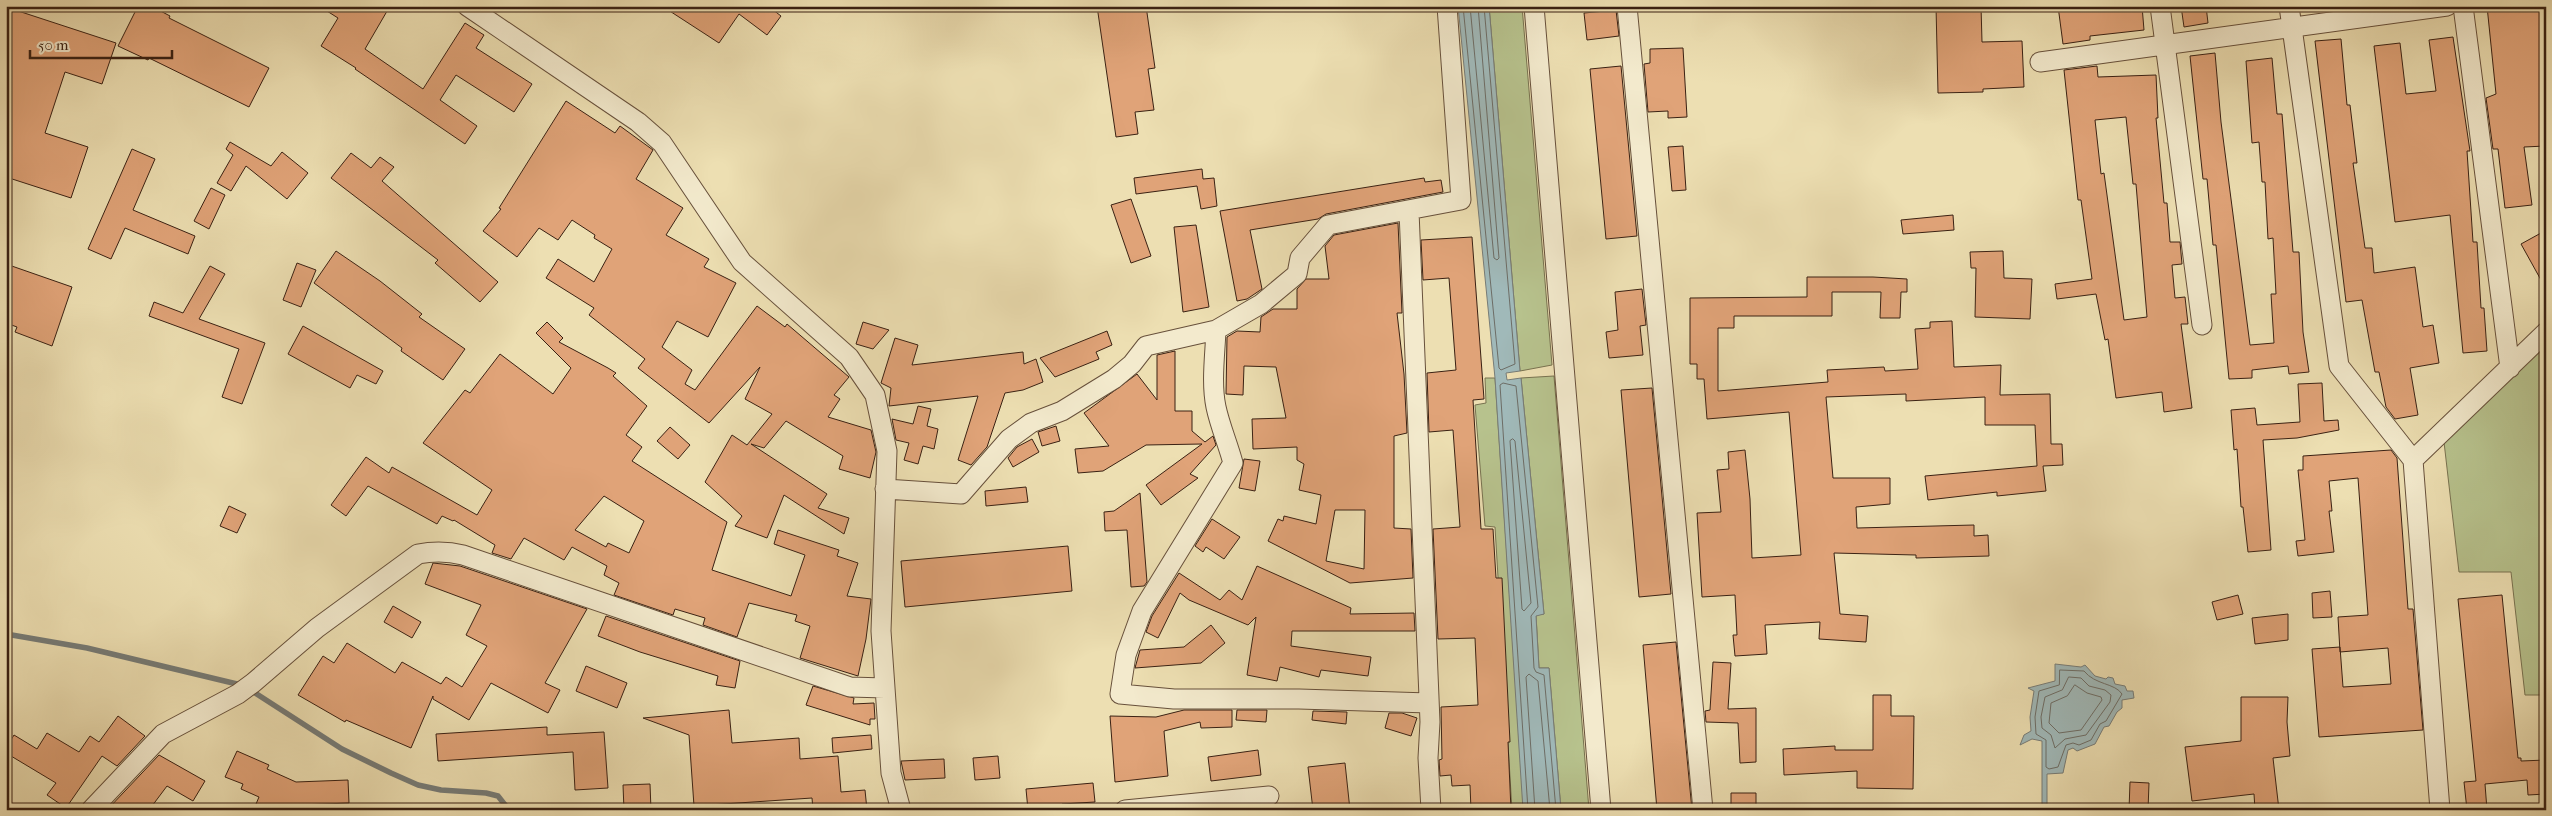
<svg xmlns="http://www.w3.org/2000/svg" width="2552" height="816" viewBox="0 0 2552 816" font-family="'IM FELL French Canon',serif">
<rect width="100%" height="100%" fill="#eddfb2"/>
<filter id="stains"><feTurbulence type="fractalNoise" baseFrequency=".004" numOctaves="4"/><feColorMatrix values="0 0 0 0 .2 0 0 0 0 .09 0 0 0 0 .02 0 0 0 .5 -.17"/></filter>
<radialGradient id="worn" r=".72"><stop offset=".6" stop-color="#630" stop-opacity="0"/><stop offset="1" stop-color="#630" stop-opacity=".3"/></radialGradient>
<!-- green -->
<path fill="#b7c28d" stroke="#787250" d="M1489 6H1522L1552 365 1520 371Z
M2546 345V695H2525L2511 572H2459L2444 442Z
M1554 376 1589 810H1561L1549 668H1539L1536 615 1544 614 1521 378Z
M1485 378H1495L1524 810H1512L1495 527 1485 526 1475 405 1486 403Z"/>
<!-- water -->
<path fill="#a0b9b9" stroke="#777c77" d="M1458 6H1489L1520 371 1506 373 1507 380 1521 378 1544 614 1536 616 1539 668H1549L1561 810H1523L1495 378Z
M2055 664 2081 667 2085 665 2095 676 2106 679 2108 677 2113 678 2115 684 2125 686 2127 691H2133L2134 698 2122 700V708L2117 712 2109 726 2104 727 2095 744 2077 751 2073 748 2068 750 2063 773 2047 774V810H2042V741L2032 739 2020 745 2024 735 2031 731 2030 717 2034 691 2028 688 2055 681Z"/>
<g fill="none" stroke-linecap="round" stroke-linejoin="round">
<!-- shore -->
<path stroke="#6d6d66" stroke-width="1" d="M1463 6 1499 368 1501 370 1515 364 1484 6
M1470 6 1494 258 1497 260 1499 258 1478 6
M1513 439 1515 441 1531 603 1524 611 1522 609 1510 441Z
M2060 670 2084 671C2095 685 2115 683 2122 694L2106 721 2100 724 2091 740 2079 745 2073 743 2066 745 2058 767 2049 769 2046 767V740L2036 734 2035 717 2039 691 2059 685Z
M2069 677 2081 678 2089 686 2105 690 2111 695 2110 702 2086 735 2065 739 2055 748 2051 735 2042 728 2041 717 2045 697 2062 690Z
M2075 685 2087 693 2101 697 2102 700 2081 730 2059 733 2049 723 2051 703 2067 696Z
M1528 810 1500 385 1503 383 1516 386 1538 607 1531 616 1534 668 1536 672 1544 675 1556 810
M1535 810 1526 677 1529 674 1538 681 1550 810"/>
<!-- stream -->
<path stroke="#777c77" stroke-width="5.5" d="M6 634 87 648 237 684
M252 691 342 749 391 773 418 785 441 790 486 793 498 796 509 810"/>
</g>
<!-- building -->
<path fill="#e0a378" stroke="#3a2113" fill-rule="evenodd" d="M138 6H151L170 16 169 18 269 68 249 107 149 58 148 60 118 46Z
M319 6H390L365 49 423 89 465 23 484 35 476 48 532 84 514 112 456 75 440 100 477 126 465 144 355 69 356 68 321 46 338 18Z
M662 6H768L781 16 767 35 739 14 719 43Z
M1097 6H1146L1155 68 1148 69 1154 110 1135 112 1138 134 1116 137Z
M1936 6H1981L1982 42 2022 41 2024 87 1983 89V92L1938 93Z
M2058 6H2142L2144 30 2090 36V40L2063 44Z
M2181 6H2206L2208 23 2184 27Z
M2487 6H2546V146L2524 147 2532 205 2505 208 2498 149H2493L2486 98 2496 94Z
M6 7 116 43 102 84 65 72 45 133 88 147 71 198 6 177Z
M1616 10 1619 36 1587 40 1584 13Z
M2453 37 2470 151H2467L2473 242H2477L2481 308H2484L2487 351 2463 353 2450 215 2395 222 2374 46 2400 43 2406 94 2436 91 2429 40Z
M2341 39 2347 105H2350L2357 163H2353L2365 248H2372L2374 273 2415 267 2423 327 2433 325 2439 363 2410 368 2418 415 2395 419 2386 407 2379 372H2375L2362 300 2346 302 2315 41Z
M1683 48 1687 117 1668 118V111L1648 112 1644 64 1650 63V49Z
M2215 53 2221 122 2250 345 2274 343 2271 294H2276L2273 238 2268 239 2265 182H2262L2259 142 2252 143 2246 61 2272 58 2277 114H2282L2293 252H2299L2303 332 2309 372 2289 374 2288 366 2252 370V378L2229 379 2216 245H2213L2207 179H2203L2190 56Z
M1621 66 1637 236 1606 239 1590 69Z
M2097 66 2098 77 2156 75 2158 118H2156L2164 203H2167L2170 242H2180L2182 264 2172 265 2175 298 2185 297 2188 324H2181L2192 408 2164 412 2162 392 2116 398 2108 339 2105 340 2096 294 2057 299 2055 284 2092 279 2081 200H2078L2064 70ZM2126 117 2133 184H2136L2147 317 2124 320 2104 173 2101 174 2095 120Z
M566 101 615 133 620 126 653 150 636 179 683 208 666 235 709 259 704 267 736 283 708 337 677 321 662 347 692 370 685 384 695 390 757 306 785 327 787 324 849 377 834 395 840 399 828 417 871 430 876 452 870 478 839 469 843 456 786 421 764 448 751 444 827 494 818 508 849 518 844 534 784 495 767 538 735 526 742 516 705 482 732 435 747 445 772 414 745 399 760 367 709 423 638 368 645 359 589 315 594 308 546 278 558 259 594 282 612 249 594 238 595 235 572 220 558 240 539 228 517 257 483 231 501 209 499 208Z
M230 142 271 166 282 152 308 173 287 199 246 166 231 191 217 183 233 155 226 149Z
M1683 146 1686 190 1672 191 1668 147Z
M132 149 155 159 133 210 195 236 188 254 125 228 111 259 88 249Z
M351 153 371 168 380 157 394 167 382 181 498 282 480 302 435 263 438 260 331 178Z
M1202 169 1203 179 1214 178 1217 206 1201 209 1197 186 1136 194 1134 178Z
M1424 178 1425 182 1441 180 1443 192 1326 214 1318 219 1250 230 1262 289 1247 299 1237 301 1220 211Z
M211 188 225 195 209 229 194 221Z
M1131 199 1151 256 1131 263 1111 205Z
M1953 215 1954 230 1903 234 1901 220Z
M1398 223 1402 313H1397L1404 374 1407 433 1394 436V528L1411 529 1413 578 1350 583 1268 541 1278 519 1283 521 1284 516 1316 524 1321 495 1299 490 1304 464 1297 460V447L1253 449 1252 419 1286 418 1276 367 1244 366 1243 395 1226 394 1227 337 1237 331 1260 332 1261 317 1273 309H1297V289L1306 279H1329L1325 246 1334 235ZM1335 510H1365L1364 569 1326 561Z
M1196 225 1209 307 1183 312 1174 227Z
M2541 233 2546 242V289L2521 244Z
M1472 237 1484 399 1473 400 1481 529H1493L1496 578H1502L1510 742H1508L1511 810H1471L1470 785 1452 786 1451 775 1440 776 1439 760 1442 759 1441 707 1478 705 1475 638 1438 639 1433 529 1460 527 1453 430 1429 432 1427 373 1456 370 1449 278 1423 280 1421 240Z
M336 251 380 281 422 314 419 317 465 349 443 380 401 351 402 348 314 283Z
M2003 251 2004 278 2032 279 2030 319 1975 317 1976 268H1971L1970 252Z
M297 263 316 270 301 307 283 300Z
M6 264 72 287 52 346 15 332 17 327 6 323Z
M210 266 225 274 199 319 265 343 242 404 222 397 239 349 149 316 154 302 183 313Z
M1807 277H1873L1907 279V292H1901L1900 318H1880L1881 292H1832V316H1734V328H1718V391L1828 382 1827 370 1884 367 1885 371 1918 369 1915 329 1930 328V322L1952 321 1954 367 2001 365 2000 395 2050 394 2051 444H2062L2063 465 2043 466 2046 491 1997 496V492L1928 500 1925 476 2037 466 2035 425H1985V397L1906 401V394L1826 397 1833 478H1890V504L1856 507 1857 528 1974 525V536L1988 535 1989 556 1916 558V555L1834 553 1840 614 1868 616 1866 642 1819 639 1820 622 1765 625 1767 654 1735 656 1733 635H1737L1735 595 1702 597 1697 513 1721 512 1717 470 1729 469 1728 452 1745 450 1750 499 1752 558 1801 555 1789 412 1707 419 1704 379H1697V364H1690V298L1807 297Z
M1642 289 1646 325 1640 326 1643 355 1609 358 1606 332 1618 330 1615 292Z
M547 322 563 338 559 342 608 368 616 373 613 376 647 406 626 435 642 447 632 461 727 522 712 570 791 596 805 555 774 544 778 530 839 550 837 556 858 563 847 596 871 599 866 639 858 676 800 658 810 626 795 621 797 615 749 603 737 637 703 625 705 618 675 609 673 615 614 595 619 583 604 575 607 566 572 547 564 560 524 538 511 559 492 553 495 545 454 520 453 521 442 516 437 524 368 486 346 516 331 505 366 457 389 473 392 467 477 515 492 490 423 443 465 390 470 393 500 354 553 394 571 368 536 333ZM604 496 644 521 629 553 608 543 606 547 575 530Z
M863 322 889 330 873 349 856 344Z
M303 326 383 371 376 384 357 375 350 388 288 354Z
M1107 331 1112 345 1096 352 1099 359 1055 377 1040 358Z
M895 338 918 345 912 365 1023 352 1024 364 1036 359 1043 382 1023 390 1005 393 987 447 971 465 958 460 978 396 889 406 891 388 881 383Z
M1175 351V411H1192V431L1205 442 1213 436 1216 445 1190 474 1198 478 1161 505 1146 485 1202 444 1146 445 1103 471 1078 473 1075 449 1109 446 1084 413 1137 374 1157 400V355Z
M2322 383 2324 421 2338 420 2339 430 2297 438 2263 440 2271 550 2248 552 2243 507H2241L2237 449 2234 450 2231 410 2255 408 2257 425 2300 422 2298 384Z
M1652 388 1671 594 1639 597 1621 390Z
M918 406 931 409 927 426 938 429 934 449 923 446 918 464 904 460 909 443 896 440 892 419 913 424Z
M1056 426 1060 441 1042 446 1038 432Z
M670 427 690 445 678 459 657 441Z
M1032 439 1039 452 1013 467 1008 458 1017 447Z
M2391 450 2397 458 2408 609H2413L2423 730 2319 737 2312 649 2340 647 2343 687 2391 684 2388 648 2340 652 2338 617 2368 615 2358 478 2329 481 2332 511H2329L2334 552 2298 556 2296 541 2305 540 2298 470H2303V456Z
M1244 459 1260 461 1255 491 1239 488Z
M1026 487 1028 502 986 506 985 491Z
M1140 493 1147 582 1144 586 1131 587 1127 530 1105 531 1104 512 1114 511Z
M229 506 246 514 237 533 220 526Z
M1212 519 1240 537 1224 559 1206 547 1203 552 1195 546Z
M1068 546 1072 591 905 607 901 561Z
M433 563 460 566 587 609 545 683 560 690 548 713 491 683 469 720 433 699V696L411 748 346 720 345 722 298 695 323 656 334 663 347 643 395 673 402 662 441 684 446 677 462 687 487 646 466 635 481 605 425 584Z
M1257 566 1351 608 1350 614 1414 613 1415 631H1292L1291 646 1371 657 1368 676 1321 670 1319 677 1280 667 1277 681 1247 675 1256 617 1248 625 1189 600 1180 593 1158 638 1146 632 1152 616 1179 573 1220 600 1229 590 1242 600Z
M2330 591 2332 617 2313 618 2312 593Z
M2238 595 2243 614 2217 620 2212 602Z
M2502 595 2518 758H2521V761L2546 760V794L2528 795 2527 780 2485 784 2487 810H2467L2464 782 2476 781 2458 599Z
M393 606 421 622 412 638 384 622Z
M2288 614V640L2255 644 2252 618Z
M606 616 740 661 735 688 716 685 718 676 640 652 598 636Z
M1211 625 1225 643 1201 663 1135 668 1140 650 1184 647Z
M1676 642 1692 810H1657L1643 645Z
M1713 662 1731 663 1728 709 1756 708V762L1740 763 1738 723 1706 722 1705 711 1710 710Z
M586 666 627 683 617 708 576 691Z
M813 686 854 698 853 704 874 703 875 719H870V725L806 705Z
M1873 695H1891V716H1914L1913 789 1857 788V771L1784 775 1783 749 1835 746V750H1873Z
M2241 697H2288L2287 722 2290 756 2273 758 2279 810H2255L2254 794 2192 801 2185 747 2241 741Z
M729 710 732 743 799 738 800 759 838 756 841 792 865 790 867 810H813L812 798 694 806 689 735 643 718Z
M1184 710H1232V727L1201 728 1200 722 1164 731 1168 776 1115 782 1110 716 1156 717Z
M1237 710H1267L1266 722 1236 720Z
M1313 711 1347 712 1346 724 1312 720Z
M1389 713H1402L1417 718 1411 736 1385 728Z
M118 716 145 736 117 766 102 756 66 808 47 795 56 783 6 753V748L14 735 37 749 47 733 79 752 90 736 99 742Z
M547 727V735L604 732 608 788 575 790 573 752 438 761 436 734Z
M871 735 872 749 833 753 832 738Z
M1258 750 1261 775 1211 781 1208 757Z
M237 751 269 765 267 769 296 782 348 780 349 803 274 806 272 810 256 804 259 797 241 789 243 784 225 777Z
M159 755 205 781 193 801 167 786 149 810H107Z
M998 756 1000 778 975 780 973 758Z
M944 759 945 778 905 780 901 761Z
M1345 763 1350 810H1313L1308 767Z
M2130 782 2149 783 2148 810H2129Z
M1093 783 1095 802 1062 804V810H1028L1026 789Z
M650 784 651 810H624L623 785Z
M1731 793H1756V810H1731Z"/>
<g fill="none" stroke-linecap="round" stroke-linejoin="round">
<!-- street casing -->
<g stroke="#67503b" stroke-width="21">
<path id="street" d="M467 6 638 122 662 143 742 262 849 357 875 395 887 451 881 631 891 773 901 810
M1534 6 1601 810
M1627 6 1703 810
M2160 6 2202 325
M2289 6 2339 366 2413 460 2440 810
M2463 6 2510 368
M2040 62 2447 6
M1409 211 1430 722 1428 758 1431 810
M1216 330C1215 355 1211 383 1216 407 1220 426 1228 444 1233 463L1142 611 1126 655 1120 694 1174 699H1299L1429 703
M2413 460 2546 332
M885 489 961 494 1009 439 1031 423 1062 411 1114 379 1132 364 1146 346 1216 330 1261 304 1297 274 1300 258 1328 225 1461 200 1447 6
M91 810 163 734 238 694 253 683 317 628 418 554C434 551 447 551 463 555L850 687 885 688
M1125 810 1269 796"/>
</g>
<!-- street -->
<use href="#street" stroke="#f3eacd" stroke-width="19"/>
</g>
<!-- margin -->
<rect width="2552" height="816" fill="none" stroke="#eddfb2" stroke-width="25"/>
<rect x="8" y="8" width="2537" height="801" fill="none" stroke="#3a2113" stroke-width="2.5"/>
<rect x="12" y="12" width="2527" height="791" fill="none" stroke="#3a2113"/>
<!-- scale -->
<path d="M30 50v8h142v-8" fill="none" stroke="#3a2113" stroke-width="2.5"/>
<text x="38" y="50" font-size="15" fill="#3a2113" stroke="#f3eacd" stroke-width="4" paint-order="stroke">50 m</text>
<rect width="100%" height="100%" filter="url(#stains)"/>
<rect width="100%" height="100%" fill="url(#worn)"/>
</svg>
